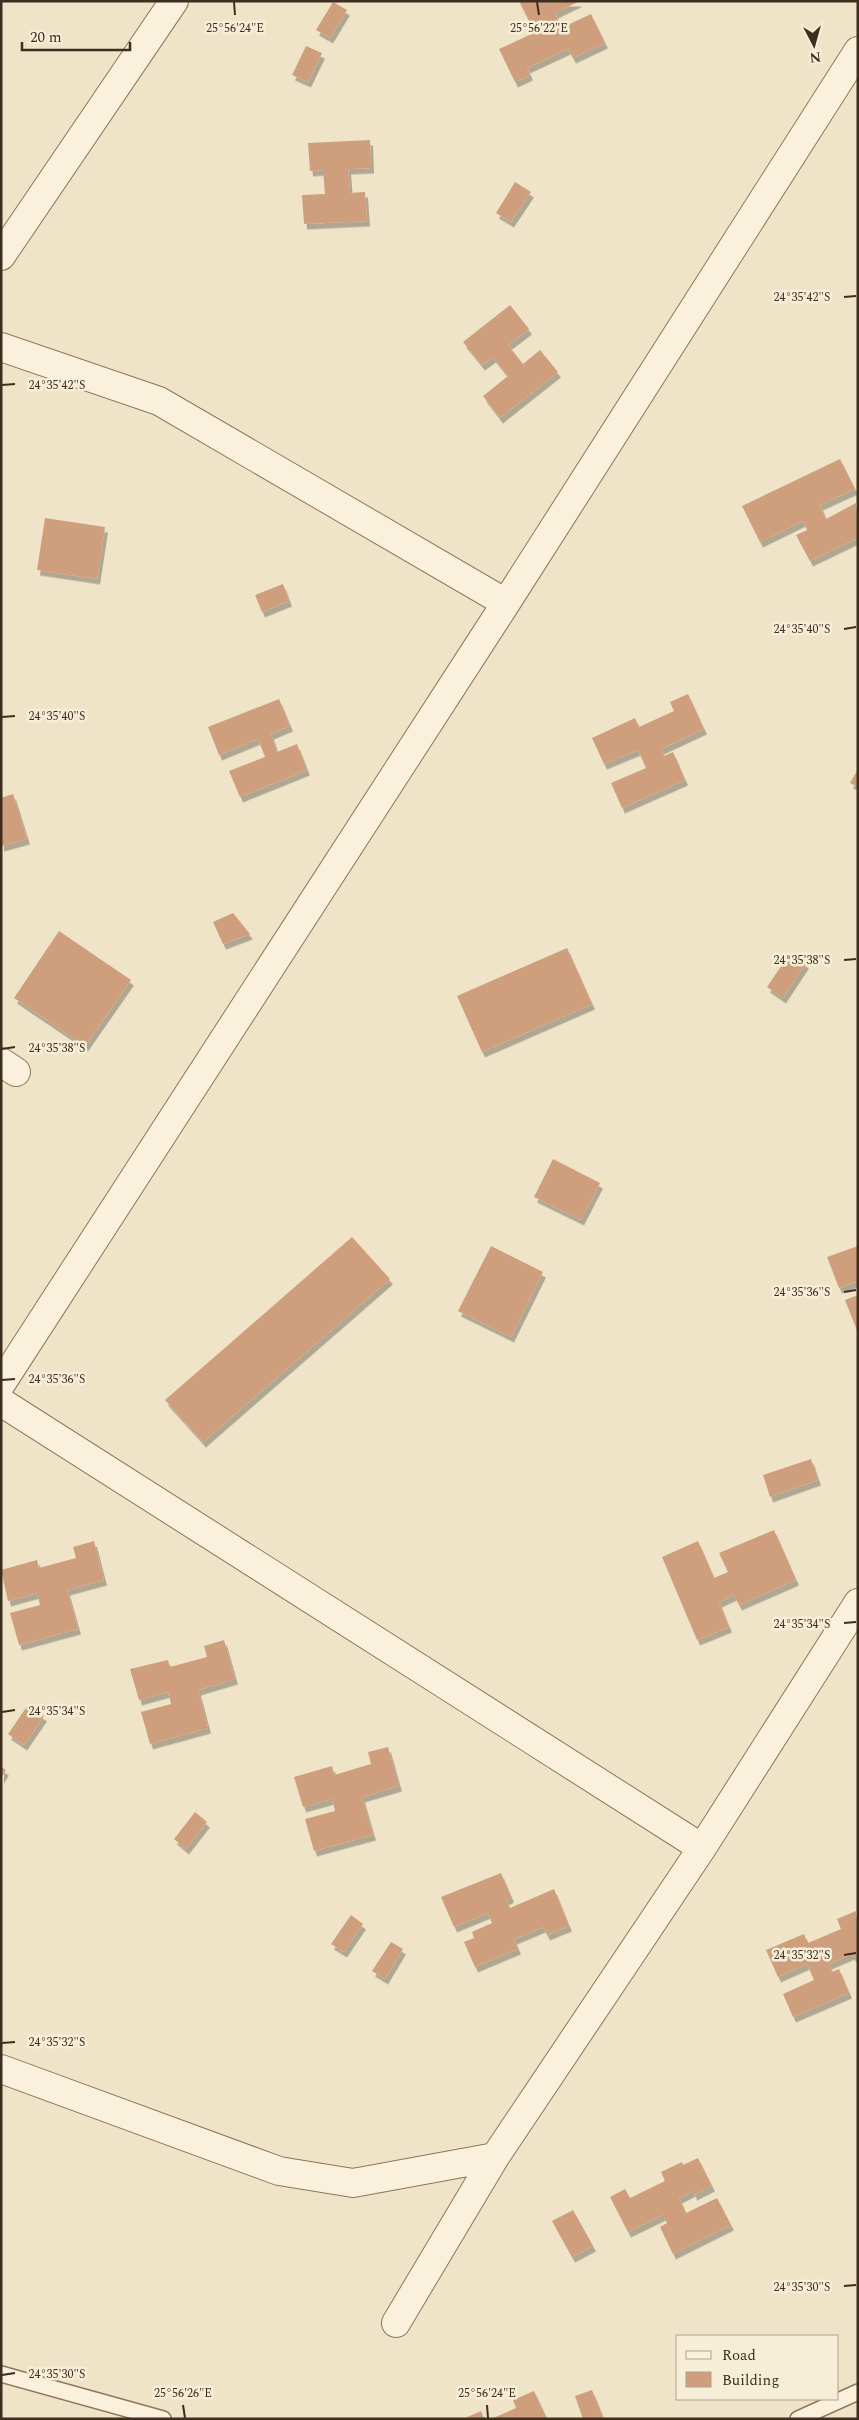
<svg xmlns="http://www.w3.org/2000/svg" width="859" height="2420" viewBox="0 0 859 2420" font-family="Spectral,serif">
<defs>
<filter id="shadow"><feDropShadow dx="3" dy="5.5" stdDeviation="0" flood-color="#0004"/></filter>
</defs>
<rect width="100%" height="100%" fill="#f0e4c8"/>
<!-- building -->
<path fill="#cf9f7d" filter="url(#shadow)" d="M519 1H580L555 13 561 28 591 14 605 43 573 58 568 49 527 68 530 75 515 82 499 49 540 30 536 22 531 25Z
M333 2 347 10 330 38 316 30Z
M306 46 322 53 308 82 292 75Z
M370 140 371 168 348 169 350 193 365 192 367 221 304 224 302 195 325 194 323 170 310 171 308 143Z
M515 182 531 192 511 222 496 213Z
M510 305 529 329 508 345 523 364 540 350 558 372 500 418 483 396 508 376 493 357 482 365 463 342Z
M840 459 855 489 820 505 826 519 856 503 858 538 810 561 796 535 807 530 803 521 760 542 742 506Z
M45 518 105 527 97 579 37 570Z
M283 584 289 601 262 612 255 595Z
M688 694 704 729 661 749 664 756 673 752 685 780 622 808 611 783 646 768 638 750 604 764 592 738 635 718 639 727 674 711 670 702Z
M279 699 290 726 271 734 277 752 297 744 307 770 240 797 229 771 265 757 258 739 219 755 208 727Z
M858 769V787L850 783Z
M13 794 27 839 1 846V798Z
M233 913 250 934 223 944 213 922Z
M59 931 131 980 85 1046 14 998Z
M567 948 592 1004 482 1052 457 996Z
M790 953 806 963 783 998 767 987Z
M553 1159 600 1183 581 1220 534 1197Z
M352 1237 390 1279 203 1442 165 1400Z
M491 1246 543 1272 511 1337 458 1311Z
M858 1246V1281L839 1288 827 1257Z
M858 1295V1333L845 1300Z
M811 1459 818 1480 770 1497 763 1475Z
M774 1530 796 1580 739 1605 734 1595 719 1602 729 1627 697 1640 662 1557 698 1541 714 1578 728 1572 719 1553Z
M94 1541 104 1580 67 1590 78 1629 19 1645 10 1613 40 1605 37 1593 8 1601 1 1570 37 1560 39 1568 76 1558 73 1547Z
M224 1640 235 1679 198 1690 208 1728 150 1744 141 1712 171 1704 168 1692 139 1700 130 1669 168 1660 170 1667 207 1657 204 1646Z
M28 1705 44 1716 24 1745 8 1734Z
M388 1747 399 1786 362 1797 373 1835 314 1851 305 1819 335 1811 332 1799 303 1807 294 1777 332 1766 334 1775 371 1764 368 1752Z
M1 1767 6 1770 1 1778Z
M195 1812 207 1822 186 1849 174 1839Z
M501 1873 511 1897 506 1900 510 1908 554 1889 569 1926 547 1935 543 1927 514 1939 518 1949 475 1967 464 1942 474 1938 472 1932 492 1923 488 1913 454 1927 441 1897Z
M856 1911 858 1955 853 1957 852 1954 829 1964 832 1972 839 1969 849 1993 793 2017 783 1994 814 1980 807 1964 778 1977 766 1950 804 1934 808 1943 841 1929 837 1919Z
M351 1915 363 1924 344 1952 331 1944Z
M391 1942 403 1949 385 1979 372 1971Z
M698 2158 712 2186 694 2195 693 2191 679 2198 686 2213 717 2198 731 2225 673 2254 660 2227 667 2223 663 2215 628 2232 610 2197 625 2189 630 2198 665 2181 661 2172 682 2162 683 2165Z
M573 2210 593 2246 572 2257 552 2221Z
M592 2390 603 2418 583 2419 575 2396Z
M534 2391 547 2419H491L516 2408 513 2400Z
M481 2411 484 2419H463Z"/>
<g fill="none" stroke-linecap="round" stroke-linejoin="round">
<!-- service casing -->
<g stroke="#8d765c" stroke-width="18">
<path id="service" d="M1 2374 163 2419
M798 2419 858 2392"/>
</g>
<!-- minor casing -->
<g stroke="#8d765c" stroke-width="30">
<path id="minor" d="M1 256 174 1
M1 347 159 401 506 603
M1 1062 16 1072
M1 1384 506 603 858 51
M1 1402 702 1848
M1 2069 279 2171 353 2183 495 2157
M396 2323 495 2157 702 1848 858 1603"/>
</g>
<!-- service -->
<use href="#service" stroke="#faf1dc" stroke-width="15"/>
<!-- minor -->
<use href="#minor" stroke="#faf1dc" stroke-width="28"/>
</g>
<!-- ticks -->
<path fill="none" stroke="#3d2e20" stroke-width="2" d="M234 2 235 15M537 2 539 15M844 297 856 296M2 385 15 384M844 629 856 627M2 717 15 716M844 960 856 959M2 1049 15 1047M844 1292 856 1290M2 1380 15 1379M844 1623 856 1622M2 1712 15 1710M844 1955 856 1953M2 2043 15 2042M844 2286 856 2285M2 2375 15 2373M183 2405 185 2418M487 2405 488 2418"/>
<g font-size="12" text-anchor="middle" fill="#3d2e20" stroke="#f7eed8" stroke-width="5" stroke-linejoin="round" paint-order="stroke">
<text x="235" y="32">25°56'24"E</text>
<text x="539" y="32">25°56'22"E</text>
<text x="802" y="301">24°35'42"S</text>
<text x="57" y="389">24°35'42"S</text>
<text x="802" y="633">24°35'40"S</text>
<text x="57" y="720">24°35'40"S</text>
<text x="802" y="964">24°35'38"S</text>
<text x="57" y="1052">24°35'38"S</text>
<text x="802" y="1296">24°35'36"S</text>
<text x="57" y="1383">24°35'36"S</text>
<text x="802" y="1628">24°35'34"S</text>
<text x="57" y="1715">24°35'34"S</text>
<text x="802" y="1959">24°35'32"S</text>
<text x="57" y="2046">24°35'32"S</text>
<text x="802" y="2291">24°35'30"S</text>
<text x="57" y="2378">24°35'30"S</text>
<text x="183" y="2397">25°56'26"E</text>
<text x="487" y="2397">25°56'24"E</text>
</g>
<!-- border -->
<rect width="859" height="2420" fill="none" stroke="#3d2e20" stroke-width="5"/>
<!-- legend -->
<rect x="676" y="2335" width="162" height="65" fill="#f7eed8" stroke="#ada18e"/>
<rect x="686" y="2351" width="25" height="8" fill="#faf1dc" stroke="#ada18e"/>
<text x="722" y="2360" font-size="15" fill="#3d2e20">Road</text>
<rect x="686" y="2372" width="25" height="15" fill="#cf9f7d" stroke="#ada18e"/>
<text x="722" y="2385" font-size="15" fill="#3d2e20">Building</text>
<!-- north arrow -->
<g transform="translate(814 45) rotate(174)" stroke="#f7eed8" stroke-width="4" paint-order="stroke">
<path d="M0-4L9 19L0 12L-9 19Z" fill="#3d2e20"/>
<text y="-8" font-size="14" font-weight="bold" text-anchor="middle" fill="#3d2e20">N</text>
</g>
<!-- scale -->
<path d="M22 42v8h108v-8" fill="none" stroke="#3d2e20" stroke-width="2.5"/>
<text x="30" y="42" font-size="15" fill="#3d2e20" stroke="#f7eed8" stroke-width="4" paint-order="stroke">20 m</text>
</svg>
